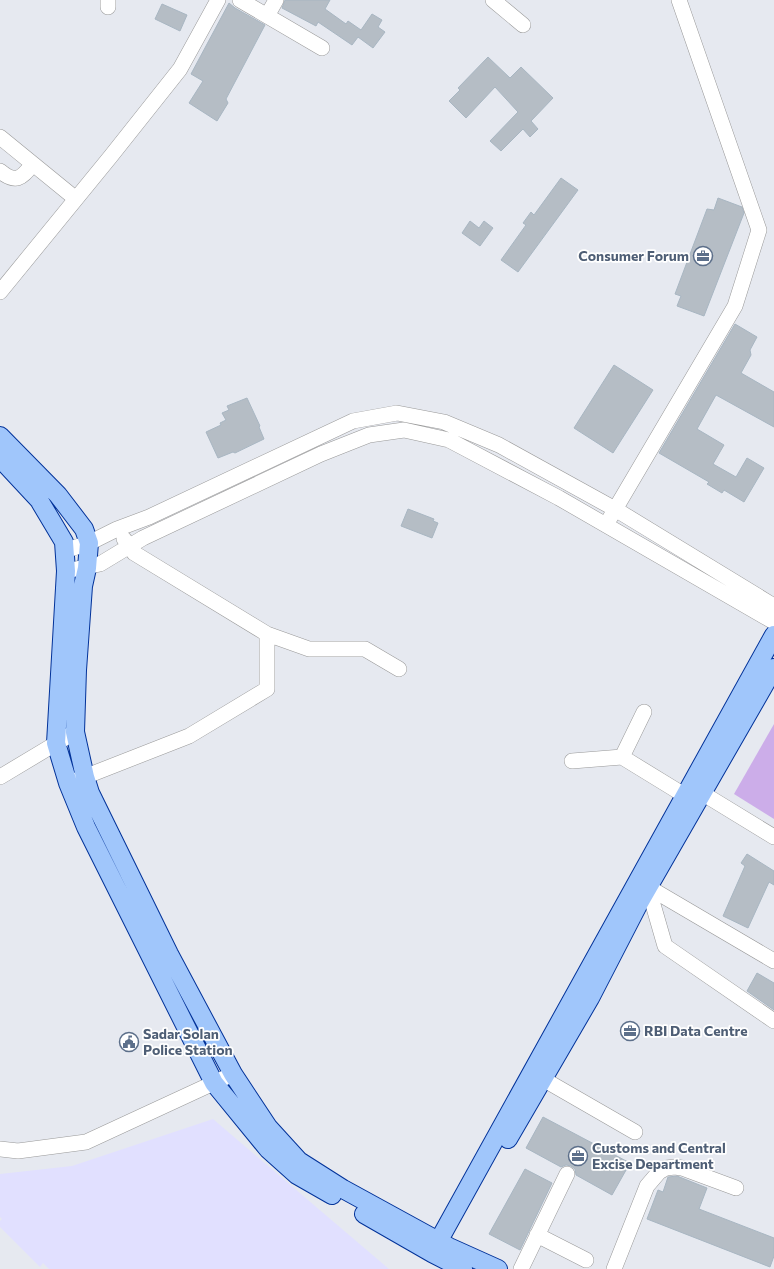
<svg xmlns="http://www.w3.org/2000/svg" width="774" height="1269" viewBox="0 0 774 1269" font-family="Commissioner,sans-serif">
<rect width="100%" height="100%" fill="#e6e9f0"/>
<!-- education -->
<path fill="#e1e0ff" d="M213 1119 389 1269H49L43 1263 40 1267 0 1227V1221L2 1219 0 1217V1174L72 1166Z"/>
<!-- grass -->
<path fill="#ccade9" d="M774 724V819L734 794Z"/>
<!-- building -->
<path fill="#b5bdc5" stroke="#a8b6c2" d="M285 0H330L325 9 346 24 348 21 361 30 372 14 382 20 378 27 385 32 373 48 358 37 352 45 318 22 316 26 282 8Z
M229 3 235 8 265 25 226 99 228 103 217 121 189 103 203 81 191 74Z
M162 4 187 15 180 31 155 19Z
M488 57 510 78 521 67 553 98 531 121 538 129 530 137 523 129 501 151 490 141 518 112 495 87 466 118 449 101 460 90 458 88Z
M561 178 578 190 518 272 501 260 526 225 523 223 531 212 534 215Z
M718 198 742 207 744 213 704 316 677 306 681 296 675 294 707 209 714 210Z
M470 221 479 228 484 221 493 228 480 246 462 233Z
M735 324 757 337 750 350 751 355 741 373 774 392V427L716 395 697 429 724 445 713 464 736 477 747 458 764 468 744 502 724 490 722 493 707 484 709 482 659 453Z
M614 365 653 390 613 453 574 428Z
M247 398 260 426 259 427 264 439 235 453 233 452 218 458 206 432 221 425 220 423 226 420 222 413 229 410 227 406Z
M408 509 434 519 433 521 438 523 432 538 401 526Z
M747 854 774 871V885L769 882 748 928 723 916 745 866 741 863Z
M757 973 774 983V1010L747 991Z
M543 1117 630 1163 612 1195 576 1175 575 1169 571 1166 566 1165 561 1167 526 1148Z
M525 1169 552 1183 520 1250 489 1234Z
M677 1176 707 1188 699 1209 774 1238V1256L770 1267 647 1219 658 1190 663 1192 668 1177Z"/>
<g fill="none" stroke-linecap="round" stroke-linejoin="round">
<!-- minor casing -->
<g stroke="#999" stroke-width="16">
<path id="minor" d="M240 0 322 48
M493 0 523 25
M108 7V0
M267 16 276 0
M0 137 76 199
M0 171C17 185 22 177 33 164
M0 292 111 156 180 69 218 0
M610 518 735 306 759 230 679 0
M124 539 134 553 267 634 309 649H365L399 669
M64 551 89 543 117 529 149 517 353 421 397 413 444 422 499 445 615 509 774 606
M66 571 100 564 143 538 321 454 369 435 404 430 449 440 559 498 774 622
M622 757 644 712
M572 761 622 757 684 795
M0 777 75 732
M74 781 189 736 267 689V634
M702 793 774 837
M648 887 665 946 774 1021
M648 887 774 961
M543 1079 635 1132
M0 1149 18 1151 86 1142 233 1074
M537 1235 586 1260
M521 1269 567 1174
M614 1269 647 1186 659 1172 666 1168 675 1167 682 1168 736 1188"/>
</g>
<!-- major casing -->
<g stroke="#023299" stroke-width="20">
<path id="major" d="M0 436 58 495 84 529 89 543 87 568 83 586 77 670 75 732 85 777 90 793 169 954 233 1074 268 1127 299 1161 343 1189 449 1247 498 1269
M0 458 39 500 64 542 66 571 56 743 68 783 86 827 214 1083 268 1149 297 1175 332 1195
M508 1139 590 998 639 903 774 668
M364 1214 432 1253 463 1269
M433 1251 774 635"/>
</g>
<!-- minor -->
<use href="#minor" stroke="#fff" stroke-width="15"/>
<!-- major -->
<use href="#major" stroke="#a0c6fb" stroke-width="18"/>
</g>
<!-- icons -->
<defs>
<g id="office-ring" transform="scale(1)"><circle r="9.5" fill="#fff" stroke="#5c6f8a" stroke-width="1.5"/><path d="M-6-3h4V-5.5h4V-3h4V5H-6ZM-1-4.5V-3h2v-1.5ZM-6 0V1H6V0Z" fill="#5c6f8a"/></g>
<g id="civic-ring" transform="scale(1)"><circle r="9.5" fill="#fff" stroke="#5c6f8a" stroke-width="1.5"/><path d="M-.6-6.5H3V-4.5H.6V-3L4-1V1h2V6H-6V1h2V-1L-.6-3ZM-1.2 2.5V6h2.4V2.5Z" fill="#5c6f8a"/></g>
</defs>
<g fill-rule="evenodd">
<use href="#office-ring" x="703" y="256"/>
<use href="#office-ring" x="630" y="1031"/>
<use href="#civic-ring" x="129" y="1042"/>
<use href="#office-ring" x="578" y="1156"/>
</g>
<g text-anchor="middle" stroke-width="3.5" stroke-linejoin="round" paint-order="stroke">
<!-- service labels -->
<g font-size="14" font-weight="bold" fill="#4e5e75" stroke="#fff" text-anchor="start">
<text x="689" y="261" text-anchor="end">Consumer Forum</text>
<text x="644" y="1036">RBI Data Centre</text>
<text x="143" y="1039">Sadar Solan<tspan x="143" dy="16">Police Station</tspan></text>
<text x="592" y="1153">Customs and Central<tspan x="592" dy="16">Excise Department</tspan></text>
</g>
</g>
</svg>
